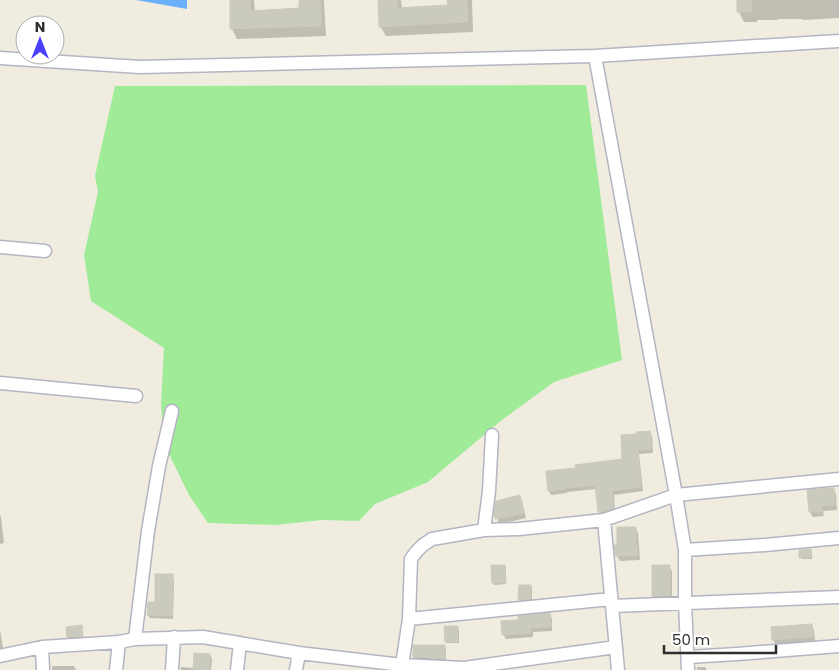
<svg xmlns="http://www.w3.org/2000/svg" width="839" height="670" viewBox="0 0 839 670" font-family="Poppins,sans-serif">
<rect width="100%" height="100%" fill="#f0ede0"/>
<!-- green -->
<path fill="#a0eb98" d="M586 85 622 360 554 382 502 420 428 482 375 504 359 521 322 520 276 525 208 523 189 495 164 444 161 405 164 348 91 301 84 255 98 192 95 176 115 86Z"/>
<!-- water -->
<path fill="#6bb0fa" d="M136 0H187V9Z"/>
<!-- shadow -->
<path fill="#0003" d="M231 0H254L255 12 301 9 300 0H324L326 36 237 39 232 29Z
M379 0H401L402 9 449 6V0H472L473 32 386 36 380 26Z
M739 0H839V18L803 20 802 19H778V20H757V22H744L739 12Z
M650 432 652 436 653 453 639 454 643 491 614 495 615 512 601 516 599 512 597 489 567 492V493L551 495 549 491 547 472 577 469 623 460Z
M833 489 836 494 837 510 823 511 824 516 813 517 810 512 809 491Z
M519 497 522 501 526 518 499 524 496 514Z
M0 515 1 517 4 543 0 544Z
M635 528 638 533 640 560 620 561 617 556Z
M811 550 812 559H802L801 557Z
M505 566 506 568V584L494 585 493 583Z
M669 566 672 571V600L656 601 653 596Z
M172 576 174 579 173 619 150 618 148 615Z
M530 586 532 588V600L521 602 520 600Z
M550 614 552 619V631L533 632V637L506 639 503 634 519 621Z
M811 625 814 630 815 642 776 644 773 640Z
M81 626 83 638 69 639 68 637Z
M458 628 459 630V643H447L446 641Z
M0 630 3 648H0Z
M414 647H444L446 650V662L416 661 414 657Z
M210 655 212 659 211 670H181V667L194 668Z
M52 666H74L76 670H52Z
M697 667H705L707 670H697Z"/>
<!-- building -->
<path fill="#cbcabe" stroke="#cccab9" d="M230 0H250V11L299 8V0H320L321 26 230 29Z
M378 0H397V8L448 5 447 0H467L468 22 379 27Z
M737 0H751L752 12H737Z
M650 431 651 449 638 450 641 487 612 491 614 508 603 512H598L595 485 566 488V489L548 491 546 471 576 468 575 465 622 459 621 435 637 434 636 432Z
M834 488 835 505 821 506 822 512H809L807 490Z
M520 495 524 513 495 519 494 514 496 501Z
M617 527H636V544H637L638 556H616L614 545H617Z
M811 549 812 557 799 558V550Z
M491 565H505L506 583H492Z
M652 565H670V596H652Z
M155 574H173V598L172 616 147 615 148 602H155Z
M519 585H531V599L518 600Z
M550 613 551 627 531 628V633L502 635 501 621 518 620V616Z
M812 624 813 637 772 640 771 627Z
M82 625 83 636 67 637 66 627Z
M444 626H458V642H445Z
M413 645H445V659L413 657Z
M194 653 210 654 209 670H193Z"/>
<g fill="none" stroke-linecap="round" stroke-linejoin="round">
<!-- street casing -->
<g stroke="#b4b4c2" stroke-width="15">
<path id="street" d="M0 58 140 67 595 56 839 41
M0 247 45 251
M0 383 136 396
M604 520 618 670
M484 530 489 491 492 435
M685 550 765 545 839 538
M612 606 839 597
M409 619 611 599
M135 639 148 531 159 466 172 411
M42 647 43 670
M0 656 42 647 119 642 135 639 203 637 299 653 402 665 409 619 411 559 416 552 423 545 432 539 484 530 519 529 604 520 676 495 595 56
M688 657 737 654 839 646
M116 670 119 642
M172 670 174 637
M237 670 240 643
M296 670 299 653
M401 670 402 665 464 668 616 647
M688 670 685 603V550L676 495 839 479"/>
</g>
<!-- street -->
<use href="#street" stroke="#fff" stroke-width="12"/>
</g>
<!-- north arrow -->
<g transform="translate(40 40)"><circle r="24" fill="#ffffff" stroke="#ababab"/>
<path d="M0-4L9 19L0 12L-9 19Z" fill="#4a3eff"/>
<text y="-8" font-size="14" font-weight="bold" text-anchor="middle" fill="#2e2e2e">N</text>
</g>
<!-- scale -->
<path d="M664 645v8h112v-8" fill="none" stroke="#2e2e2e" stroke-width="2.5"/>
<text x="672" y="645" font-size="15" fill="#2e2e2e" stroke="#ffffff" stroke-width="4" paint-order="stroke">50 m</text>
</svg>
